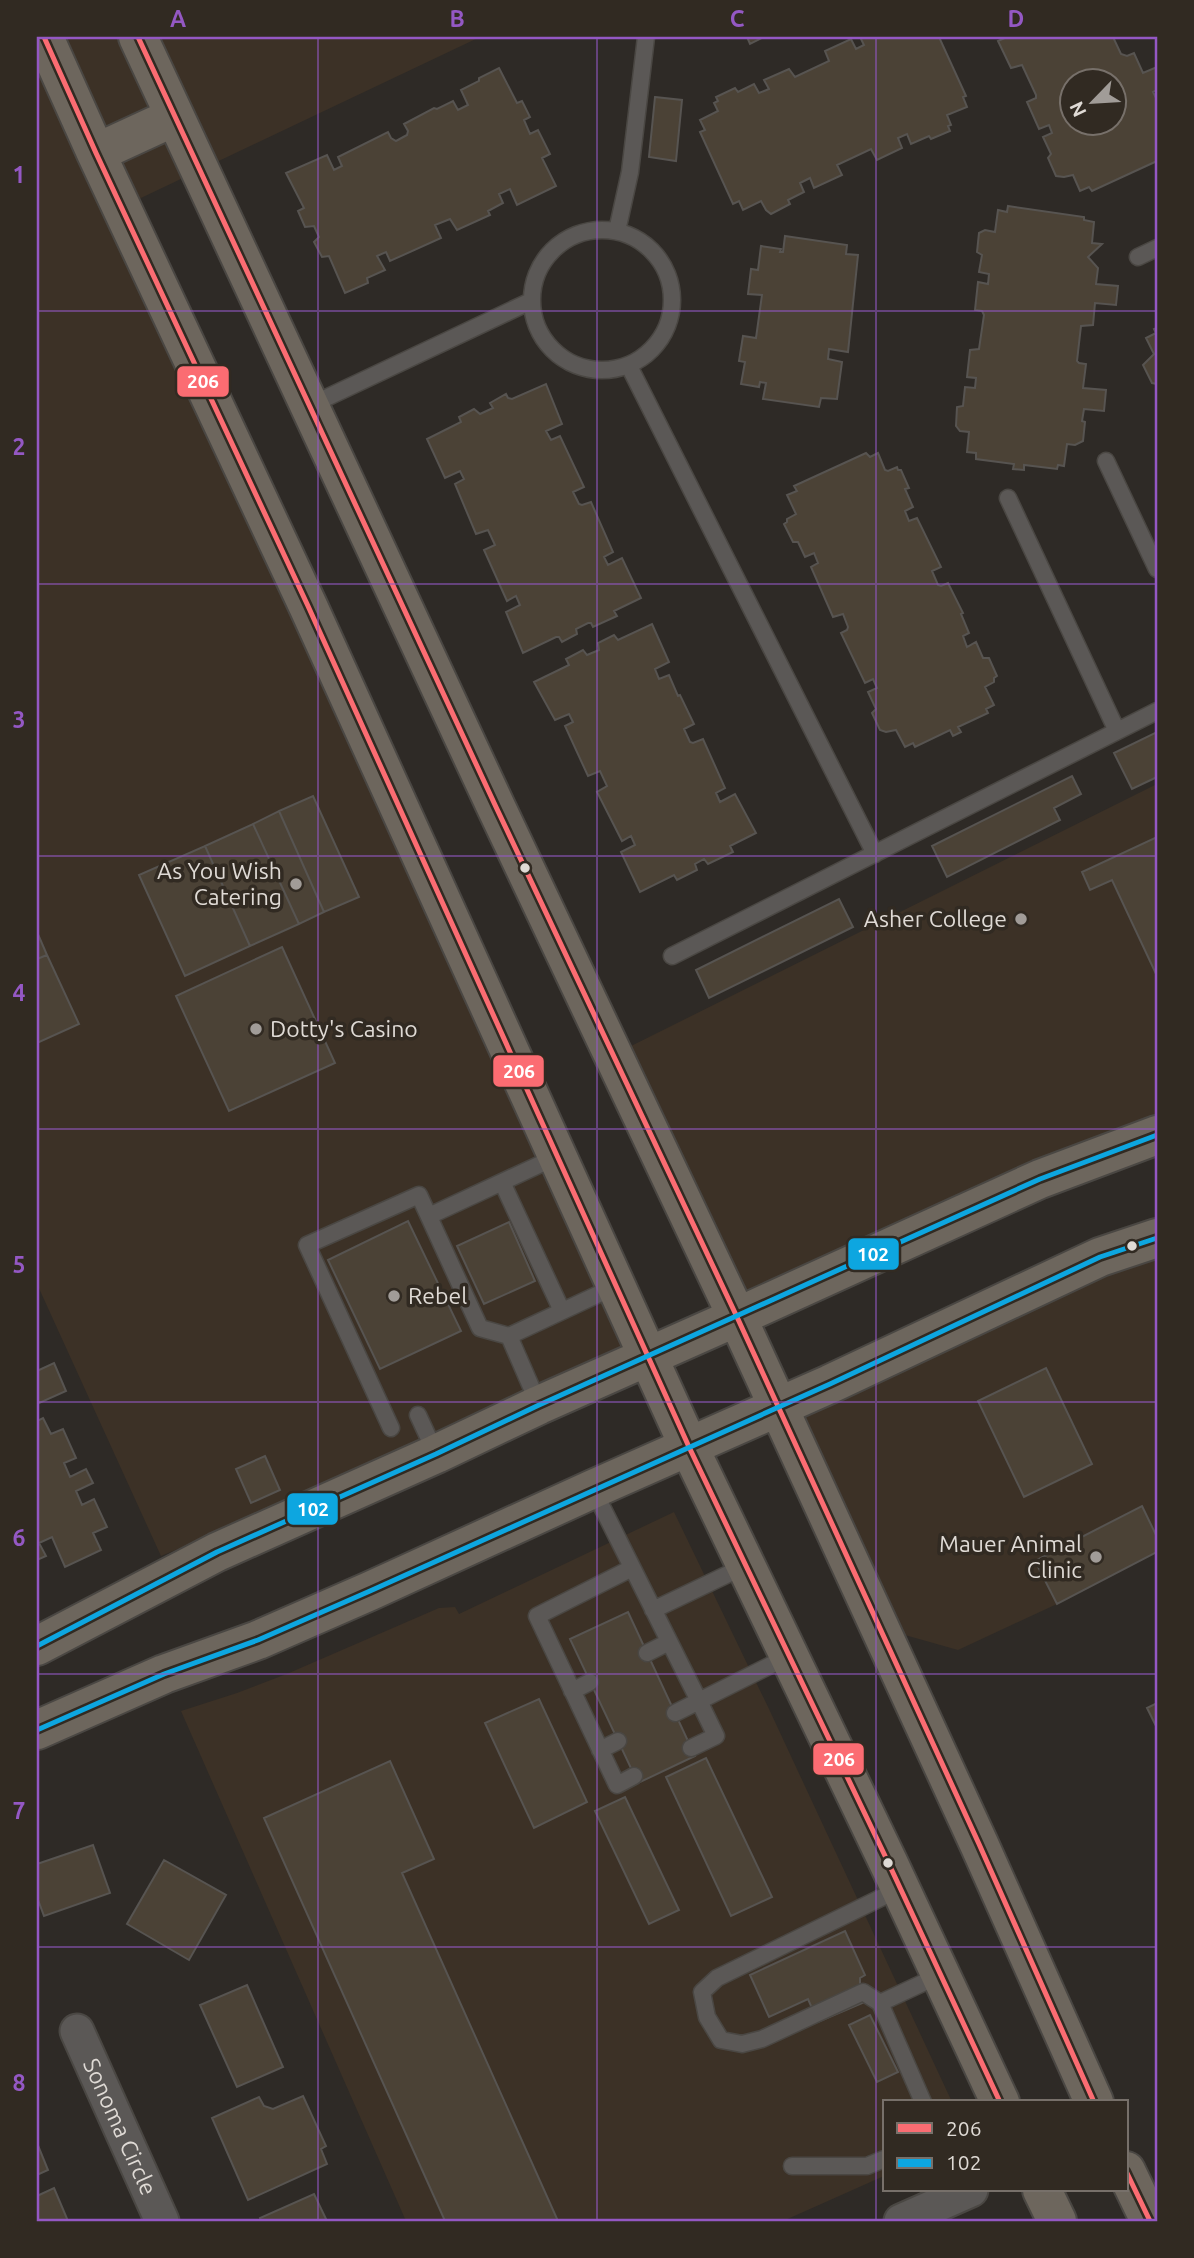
<svg xmlns="http://www.w3.org/2000/svg" width="1194" height="2258" viewBox="0 0 1194 2258" font-family="Ubuntu,sans-serif">
<rect width="100%" height="100%" fill="#2e2a26"/>
<!-- built -->
<path fill="#3c3126" d="M37 37H480L122 207 648 1355 161 1556 37 1284Z
M1157 784V1135L737 1317 613 1055Z
M1157 1238V1552L1057 1604 958 1650 880 1628 778 1407Z
M674 1512 769 1709 952 2102H884V2176L783 2221H406L181 1711 237 1693 289 1673 439 1608 455 1607 459 1614Z"/>
<!-- building -->
<path fill="#4b4236" stroke="#575451" stroke-width="2" fill-rule="evenodd" d="M747 37H764L750 44Z
M860 37H939L966 96 963 97 967 107 947 115 951 125 948 126 950 131 931 139 929 136 911 144 907 134 898 138 902 148 877 160 871 149 837 165 842 175 814 188 810 178 800 183 804 192 788 200 790 204 771 214 766 210 761 201 743 210 739 201 733 204 700 132 705 130 700 120 718 111 714 103 718 101 716 97 735 88 738 92 754 84 759 93 769 89 764 80 789 69 795 77 829 61 825 51 851 39 856 49 864 45Z
M1007 37H1113L1121 54 1127 56 1134 53 1143 73 1157 67V90L1153 92 1157 100V161L1092 191 1089 187 1080 191 1073 175 1064 177 1056 176 1048 158 1051 154 1043 137 1052 133 1049 125 1039 129 1027 102 1036 98V95L1022 65 1011 68 998 41ZM1072 80H1114V122H1072Z
M499 68 517 103 522 101 530 117 524 120 530 134 538 130 550 154 542 158 556 186 517 205 510 189 499 194 503 203 488 211 490 215 457 230 450 219 435 225 441 238 390 261 386 252 377 256 385 270 367 278 368 283 345 293 329 256 322 257 314 242 319 237 314 226 305 227 298 211 304 208 286 173 327 155 334 170 342 166 338 157 388 132 391 138 396 141 407 135 408 131 404 124 434 108 437 109 453 101 458 110 468 105 461 90 479 81V78Z
M655 97 682 100 676 161 649 157Z
M1008 206 1084 217V220L1094 222 1092 243 1102 244 1088 257 1098 268 1096 284 1118 286 1116 305 1095 303 1093 325 1081 326 1077 361 1079 363 1086 364 1083 388 1106 390 1104 411 1084 409 1082 421 1085 422 1083 441 1075 445 1067 444 1064 466 1058 465 1057 469 1024 465V470L1013 469 1014 464 976 459V453L967 452 969 432 960 431 956 426 957 407 963 406 965 387 975 388 976 378 967 377 970 350 979 349 984 315 982 311 975 310 978 282 988 284 989 274 979 272 982 255 977 252 979 233 985 230 995 232 998 210 1007 212Z
M785 236 847 245 846 254 858 255 848 352 829 349 828 359 842 362 837 399 821 398 819 407 763 399 766 383 760 382 759 387 741 384 745 362 739 361 743 336 756 338 762 295 748 294 751 269 758 270 761 246 781 249 780 252H783Z
M1157 328V384L1152 383 1143 365 1154 354 1146 338 1156 333 1154 329Z
M546 384 562 424 546 431 551 440 560 436 584 487 573 492 579 504 582 505 591 502 613 552 604 557 608 565 622 558 641 598 614 611 617 616 593 627 591 623H588L576 629 577 634 562 642 559 637H556L523 653 506 612 520 605 516 596 507 601 484 550 495 545 488 530 476 534 455 484 464 479 460 471 445 478 427 439 461 422 459 417 474 409 480 414 493 408 490 403 506 394 508 398 512 399Z
M866 453 870 457 878 453 885 470 888 471 897 467 898 470H901L909 488 905 489 913 507 905 511 909 521 917 518 941 567 932 571 938 585 941 586 948 583 963 613 961 614 969 633 963 636 967 647 976 642 983 658H989L997 676 994 678V682L985 687 994 705 986 709 988 713 958 727 961 732 953 736 950 730 915 747 913 743 905 747 896 730 886 732 880 730 872 713 876 709 868 692 877 688 873 679 865 683 841 633 847 630 848 627 843 614 833 617 811 567 818 563 814 553 805 557 798 542H793L784 524 787 522V519L796 514 787 495 797 491 794 486Z
M652 624 669 662 655 669 659 679 669 675 678 696 680 695 694 724 684 729 690 742 693 743 703 739 725 788 716 793 720 802 735 794 756 833 730 846 733 852 708 864 704 859 695 864 697 870 677 880 674 875 640 892 621 852 635 845 631 836 622 841 597 792 607 786 600 771 588 776 565 726 573 722 569 714 555 720 534 682 569 665 566 659 583 650 587 655 599 650 598 643 614 635 618 640Z
M1157 732V777L1132 789 1114 753Z
M1072 776 1081 794 1054 808 1060 820 947 877 932 846Z
M313 796 359 897 324 912 279 811Z
M279 811 324 912 299 924 253 824Z
M253 824 299 924 250 946 205 846Z
M1157 837V976L1112 880 1090 890 1082 872Z
M205 846 250 946 185 976 139 875Z
M839 899 853 927 709 998 696 970Z
M37 932 47 955 37 959Z
M282 947 335 1063 229 1111 176 996Z
M47 955 79 1024 37 1043V959Z
M408 1221 461 1331 380 1369 328 1260Z
M509 1222 535 1281 484 1304 457 1246Z
M54 1363 66 1391 37 1404V1371Z
M1046 1368 1092 1464 1024 1497 978 1401Z
M43 1418 51 1434 63 1429 76 1458 64 1463 70 1477 86 1469 93 1483 76 1491 82 1505 94 1499 107 1527 93 1533 101 1550 65 1567 52 1537 39 1543 46 1556 37 1560V1421Z
M265 1456 280 1490 251 1503 236 1469Z
M1142 1506 1157 1537V1552L1057 1604 1035 1561Z
M628 1612 695 1756 638 1783 570 1639Z
M539 1699 587 1802 534 1828 485 1723Z
M1157 1703V1728L1147 1708Z
M706 1758 772 1897 731 1916 666 1777Z
M390 1761 434 1859 402 1873 558 2221H445L264 1818Z
M625 1797 679 1910 649 1924 595 1811Z
M93 1845 110 1893 44 1916 37 1897V1864Z
M164 1860 226 1895 189 1960 127 1924Z
M845 1931 865 1975 860 1978V1986L867 2001 818 2022 808 1999 769 2017 750 1975Z
M247 1985 283 2067 237 2087 200 2005Z
M870 2015 898 2072 877 2082 849 2025Z
M303 2096 326 2146 321 2149 327 2164 248 2200 212 2118 259 2097 264 2106 273 2109Z
M37 2143 48 2170 37 2175Z
M54 2188 68 2221H37V2196Z
M314 2194 327 2221H261L260 2218Z"/>
<g fill="none" stroke-linecap="round" stroke-linejoin="round">
<!-- lane casing -->
<g stroke="#4a4743" stroke-width="19">
<path id="lane" d="M532 300a70 70 0 1 1 140 0a70 70 0 1 1-140 0Z
M617 231 630 172 646 37
M1138 257 1157 248
M629 366 875 854
M309 406 531 301
M1106 461 1157 569
M1008 498 1117 731
M672 956 1157 711
M502 1182 562 1311
M429 1216 558 1156
M509 1336 539 1405
M418 1415 436 1454
M391 1428 307 1245 419 1195 480 1328 509 1336 616 1286
M593 1489 699 1701 789 1656
M632 1568 537 1616 617 1785 634 1776
M653 1610 745 1566
M647 1653 669 1642
M572 1691 590 1682
M675 1713 699 1701 716 1736 691 1748
M600 1750 618 1741
M880 2003 863 1992 762 2039 742 2044 721 2040 707 2017 702 1992 717 1978 901 1888
M923 2102 880 2003 940 1975
M792 2166H867L884 2159"/>
</g>
<!-- street casing -->
<g stroke="#4a4743" stroke-width="37">
<g id="street">
<path id="s1" d="M77 2031 162 2221"/>
<path d="M901 2221 971 2190"/>
</g>
</g>
<!-- primary casing -->
<g stroke="#4a4743" stroke-width="42">
<path id="primary" d="M44 37 96 153 308 606 689 1447 888 1862 1000 2102
M138 37 496 807 737 1317 979 1844 1094 2102
M96 153 174 117
M37 1646 217 1552 436 1454 539 1405 737 1317 1040 1179 1157 1135
M37 1730 164 1674 258 1640 370 1591 593 1489 830 1384 1100 1257 1157 1238
M1126 2171 1150 2221
M1042 2190 1057 2221"/>
</g>
<!-- lane -->
<use href="#lane" stroke="#5b5856" stroke-width="16"/>
<!-- street -->
<use href="#street" stroke="#5b5856" stroke-width="33"/>
<!-- primary -->
<use href="#primary" stroke="#6d665d" stroke-width="38"/>
<!-- bus-1 casing -->
<g stroke="#312a22" stroke-width="10">
<path id="bus-1" d="M44 37 96 153 308 606 689 1447 888 1862 1000 2102
M138 37 496 807 737 1317 979 1844 1094 2102
M1126 2171 1150 2221"/>
</g>
<!-- bus-2 casing -->
<g stroke="#312a22" stroke-width="10">
<path id="bus-2" d="M37 1646 217 1552 436 1454 539 1405 1040 1179 1157 1135
M37 1730 164 1674 258 1640 370 1591 830 1384 1100 1257 1157 1238"/>
</g>
<!-- bus-1 -->
<use href="#bus-1" stroke="#fb6c72" stroke-width="5"/>
<!-- bus-2 -->
<use href="#bus-2" stroke="#0da6e0" stroke-width="5"/>
</g>
<!-- grid -->
<path fill="none" stroke="#9458c4" stroke-width="2" stroke-opacity="0.55" d="M318 37V2221M597 37V2221M876 37V2221M37 311H1157M37 584H1157M37 856H1157M37 1129H1157M37 1402H1157M37 1674H1157M37 1947H1157"/>
<!-- markers -->
<g fill="#dfdad5" stroke="#312a22" stroke-width="2.5">
<circle cx="525" cy="868" r="6"/>
<circle cx="1132" cy="1246" r="6"/>
<circle cx="888" cy="1863" r="6"/>
</g>
<g fill="#a19c98" stroke="#312a22" stroke-width="2.5">
<circle cx="296" cy="884" r="7"/>
<circle cx="1021" cy="919" r="7"/>
<circle cx="256" cy="1029" r="7"/>
<circle cx="394" cy="1296" r="7"/>
<circle cx="1096" cy="1557" r="7"/>
</g>
<g text-anchor="middle" stroke-width="7" stroke-linejoin="round" paint-order="stroke">
<!-- poi labels -->
<g font-size="23" fill="#dfdad5" stroke="#312a22" text-anchor="end">
<text x="282" y="879">As You Wish<tspan x="282" dy="26">Catering</tspan></text>
<text x="1007" y="927">Asher College</text>
<text x="270" y="1037" text-anchor="start">Dotty's Casino</text>
<text x="408" y="1304" text-anchor="start">Rebel</text>
<text x="1082" y="1552">Mauer Animal<tspan x="1082" dy="26">Clinic</tspan></text>
</g>
<!-- street labels -->
<g font-size="23" fill="#dfdad5" stroke="#312a22">
<text dy="8" stroke="none"><textPath href="#s1" startOffset="105">Sonoma Circle</textPath></text>
</g>
</g>
<g stroke="#312a22" stroke-width="2.5">
<rect x="176" y="365" width="54" height="33" rx="7" fill="#fb6c72"/>
<rect x="492" y="1054" width="53" height="34" rx="7" fill="#fb6c72"/>
<rect x="847" y="1237" width="53" height="34" rx="7" fill="#0da6e0"/>
<rect x="286" y="1492" width="53" height="34" rx="7" fill="#0da6e0"/>
<rect x="812" y="1742" width="53" height="34" rx="7" fill="#fb6c72"/>
</g>
<g font-size="19" text-anchor="middle" font-weight="bold" fill="#fff">
<text x="203" y="388">206</text>
<text x="519" y="1078">206</text>
<text x="873" y="1261">102</text>
<text x="313" y="1516">102</text>
<text x="839" y="1766">206</text>
</g>
<!-- border -->
<rect width="1194" height="2258" fill="none" stroke="#312a22" stroke-width="77"/>
<!-- legend -->
<rect x="883" y="2100" width="245" height="91" fill="#312a22" stroke="#77706a" stroke-width="2"/>
<rect x="897" y="2123" width="35" height="10" fill="#fb6c72" stroke="#77706a" stroke-width="2"/>
<text x="946" y="2136" font-size="21" fill="#dfdad5">206</text>
<rect x="897" y="2158" width="35" height="10" fill="#0da6e0" stroke="#77706a" stroke-width="2"/>
<text x="946" y="2170" font-size="21" fill="#dfdad5">102</text>
<!-- north arrow -->
<g transform="translate(1093 102) rotate(245)"><circle r="33" fill="#312a22" stroke="#77706a" stroke-width="2"/>
<path d="M0-5L12 26L0 18L-12 26Z" fill="#a19c98"/>
<text y="-10" font-size="19" font-weight="bold" text-anchor="middle" fill="#dfdad5">N</text>
</g>
<rect x="38" y="38" width="1118" height="2182" fill="none" stroke="#9458c4" stroke-width="2.5"/>
<g font-size="23" text-anchor="middle" font-weight="bold" fill="#9458c4">
<text x="178" y="27">A</text>
<text x="457" y="27">B</text>
<text x="737" y="27">C</text>
<text x="1016" y="27">D</text>
<text x="19" y="183">1</text>
<text x="19" y="455">2</text>
<text x="19" y="728">3</text>
<text x="19" y="1001">4</text>
<text x="19" y="1273">5</text>
<text x="19" y="1546">6</text>
<text x="19" y="1819">7</text>
<text x="19" y="2091">8</text>
</g>
</svg>
